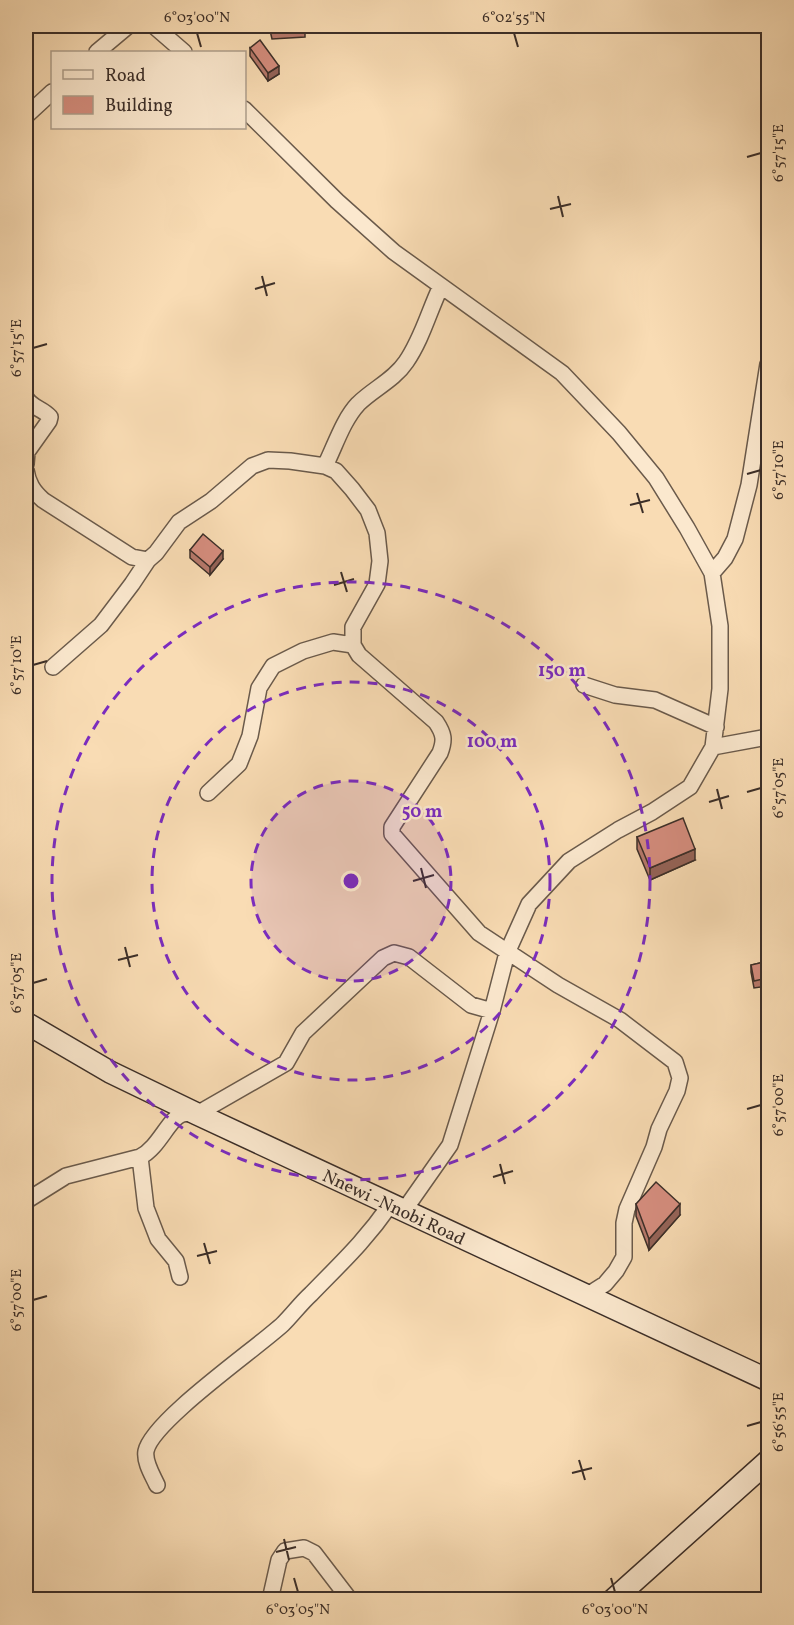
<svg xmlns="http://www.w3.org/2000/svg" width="794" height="1625" viewBox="0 0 794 1625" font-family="Vollkorn,serif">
<rect width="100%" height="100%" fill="#f9dcb4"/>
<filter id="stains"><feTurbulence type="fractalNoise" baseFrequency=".00333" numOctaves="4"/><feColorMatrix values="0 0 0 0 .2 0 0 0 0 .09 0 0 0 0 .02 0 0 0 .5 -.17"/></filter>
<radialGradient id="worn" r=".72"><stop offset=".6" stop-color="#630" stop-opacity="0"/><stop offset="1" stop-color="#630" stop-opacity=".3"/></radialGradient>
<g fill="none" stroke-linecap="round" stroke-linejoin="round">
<!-- street casing -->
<g stroke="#6a5a4b" stroke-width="18">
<path id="street" d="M154 26 184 52
M97 52 128 26
M244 109 337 201 394 252 562 373 619 433 656 478 687 528 712 573 720 626V689L713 747 690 787 652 812 618 830 569 861 529 904 507 953 492 1011 450 1145 403 1212
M26 116 52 92
M26 398C32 408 42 408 50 417L49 421 27 452 26 464
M325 466C335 446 343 420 358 404 373 389 394 380 406 362 422 339 429 311 441 286
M26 470C28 483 33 491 43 500L132 557 148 560
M712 573 725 558 735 539 749 485 768 364
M53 667 101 625 132 584 148 560 156 553 179 522 211 501 252 466 268 460 290 461 325 466 336 471 352 489 368 510 377 533 380 561 377 584 353 627V645L359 655 436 722C444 734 445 740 440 753L392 827V834L479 933 558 985 620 1020 675 1062 680 1078 677 1091 659 1129 654 1147 627 1209 624 1223V1257L616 1271 605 1284 586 1296
M584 685 615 695 655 700 716 727
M713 747 768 737
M208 793 239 764 250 736 259 688 273 666 303 651 333 642 353 645
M140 1157 146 1208 158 1239 176 1261 180 1277
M26 1201 66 1176 140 1157C160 1147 169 1117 183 1114 187 1113 193 1114 197 1114L286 1063 303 1033 383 958 394 953 409 957 471 1005 492 1011
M157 1485C153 1476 144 1462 146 1451 152 1421 256 1349 283 1324 293 1314 301 1303 311 1294 341 1263 365 1241 390 1205
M270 1600 279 1560 285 1551 304 1548 314 1553 350 1600"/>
</g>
<!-- secondary casing -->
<g stroke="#3b2e28" stroke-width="24">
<path id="secondary" d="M26 1023 110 1072 197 1114 768 1380
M613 1600 768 1461"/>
</g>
<!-- street -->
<use href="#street" stroke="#fbe8ce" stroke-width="15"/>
<!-- secondary -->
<use href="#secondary" stroke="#fbe8ce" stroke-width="21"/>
</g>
<!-- wall -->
<path fill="#b7796c" stroke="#3b2e28" stroke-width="1.5" d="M269 26H305V37L272 39Z
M250 48 279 74 268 81 250 56Z
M190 550 223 559 210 575 190 558Z
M637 837 695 860 650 880 637 849Z
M768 961V986L754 988 751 972V965Z
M764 1139H768V1186H764Z
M636 1204 680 1215 649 1250 636 1216Z"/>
<!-- shaded-wall -->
<path fill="#956358" stroke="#3b2e28" stroke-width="1.5" d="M279 66V74L268 81V73Z
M223 551V559L210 575V567Z
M695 849V860L650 880V868Z
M680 1204V1215L649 1250V1239Z"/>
<!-- building -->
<path fill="#d58d7e" stroke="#3b2e28" stroke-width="1.5" d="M271 26H305V30L272 32Z
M260 40 279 66 268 73 250 48Z
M203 534 223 551 210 567 190 550Z
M683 818 695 849 650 868 637 837Z
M768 961V978L754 981 751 965Z
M764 1139H768V1175H764Z
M656 1182 680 1204 649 1239 636 1204Z"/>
<!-- ticks -->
<path fill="none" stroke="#3b2e28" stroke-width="2" d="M197 33 201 47M514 33 518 47M747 157 761 153M558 196 563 217M550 209 571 204M262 276 267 296M255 289 275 283M33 348 47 344M747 474 761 470M637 493 643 513M630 505 650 500M341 572 347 592M334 585 354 579M33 665 47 661M717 789 722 809M747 792 761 788M709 802 729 796M421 868 426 888M413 881 434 875M125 947 130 967M118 960 138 955M33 983 47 979M747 1109 761 1105M500 1164 505 1184M493 1177 513 1171M204 1243 210 1264M197 1256 217 1251M33 1300 47 1296M747 1426 761 1422M579 1460 585 1480M572 1473 592 1468M284 1539 289 1560M276 1552 296 1547M294 1578 298 1592M611 1578 615 1592"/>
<!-- distance rings -->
<circle cx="351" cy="881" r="100" fill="#7b2cbf" fill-opacity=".12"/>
<g fill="none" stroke="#7b2cbf" stroke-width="3" stroke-dasharray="10 8">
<circle cx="351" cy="881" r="100"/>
<circle cx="351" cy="881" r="199"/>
<circle cx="351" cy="881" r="299"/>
</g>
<g text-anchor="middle" stroke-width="5" stroke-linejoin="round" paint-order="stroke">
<!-- street labels -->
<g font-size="18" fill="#3b2e28" stroke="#fbe8ce">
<text transform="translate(394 1207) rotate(25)" y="6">Nnewi -Nnobi Road</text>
</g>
</g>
<circle cx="351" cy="881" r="9" fill="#7b2cbf" stroke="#fbe8ce" stroke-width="3"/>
<g font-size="18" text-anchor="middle" font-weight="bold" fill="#7b2cbf" stroke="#fbe8ce" stroke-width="5" stroke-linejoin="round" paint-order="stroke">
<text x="562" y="676">150 m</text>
<text x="492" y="747">100 m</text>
<text x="422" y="817">50 m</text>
</g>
<!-- margin -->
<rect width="794" height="1625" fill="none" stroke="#f9dcb4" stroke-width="66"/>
<!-- legend -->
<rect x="51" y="51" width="195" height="78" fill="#fbe8ce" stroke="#ae9e8c" stroke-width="1.5"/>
<rect x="63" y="70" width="30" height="9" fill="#fbe8ce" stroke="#ae9e8c" stroke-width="1.5"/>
<text x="105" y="81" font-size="18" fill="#3b2e28">Road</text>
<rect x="63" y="96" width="30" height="18" fill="#d58d7e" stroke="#ae9e8c" stroke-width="1.5"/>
<text x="105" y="111" font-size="18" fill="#3b2e28">Building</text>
<rect x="33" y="33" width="728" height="1559" fill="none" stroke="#3b2e28" stroke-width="2"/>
<g font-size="15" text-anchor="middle" fill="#3b2e28">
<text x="197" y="22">6°03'00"N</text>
<text x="514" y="22">6°02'55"N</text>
<text transform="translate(778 153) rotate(-90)" y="5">6°57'15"E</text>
<text transform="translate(16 348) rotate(-90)" y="5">6°57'15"E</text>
<text transform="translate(778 470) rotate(-90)" y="5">6°57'10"E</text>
<text transform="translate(16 665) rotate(-90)" y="5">6°57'10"E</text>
<text transform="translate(778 788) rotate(-90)" y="5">6°57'05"E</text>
<text transform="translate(16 983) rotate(-90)" y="5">6°57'05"E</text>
<text transform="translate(778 1105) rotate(-90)" y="5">6°57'00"E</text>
<text transform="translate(16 1300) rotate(-90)" y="5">6°57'00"E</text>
<text transform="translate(778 1422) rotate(-90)" y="5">6°56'55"E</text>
<text x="298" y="1614">6°03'05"N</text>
<text x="615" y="1614">6°03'00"N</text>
</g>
<rect width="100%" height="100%" filter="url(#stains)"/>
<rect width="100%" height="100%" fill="url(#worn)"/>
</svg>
